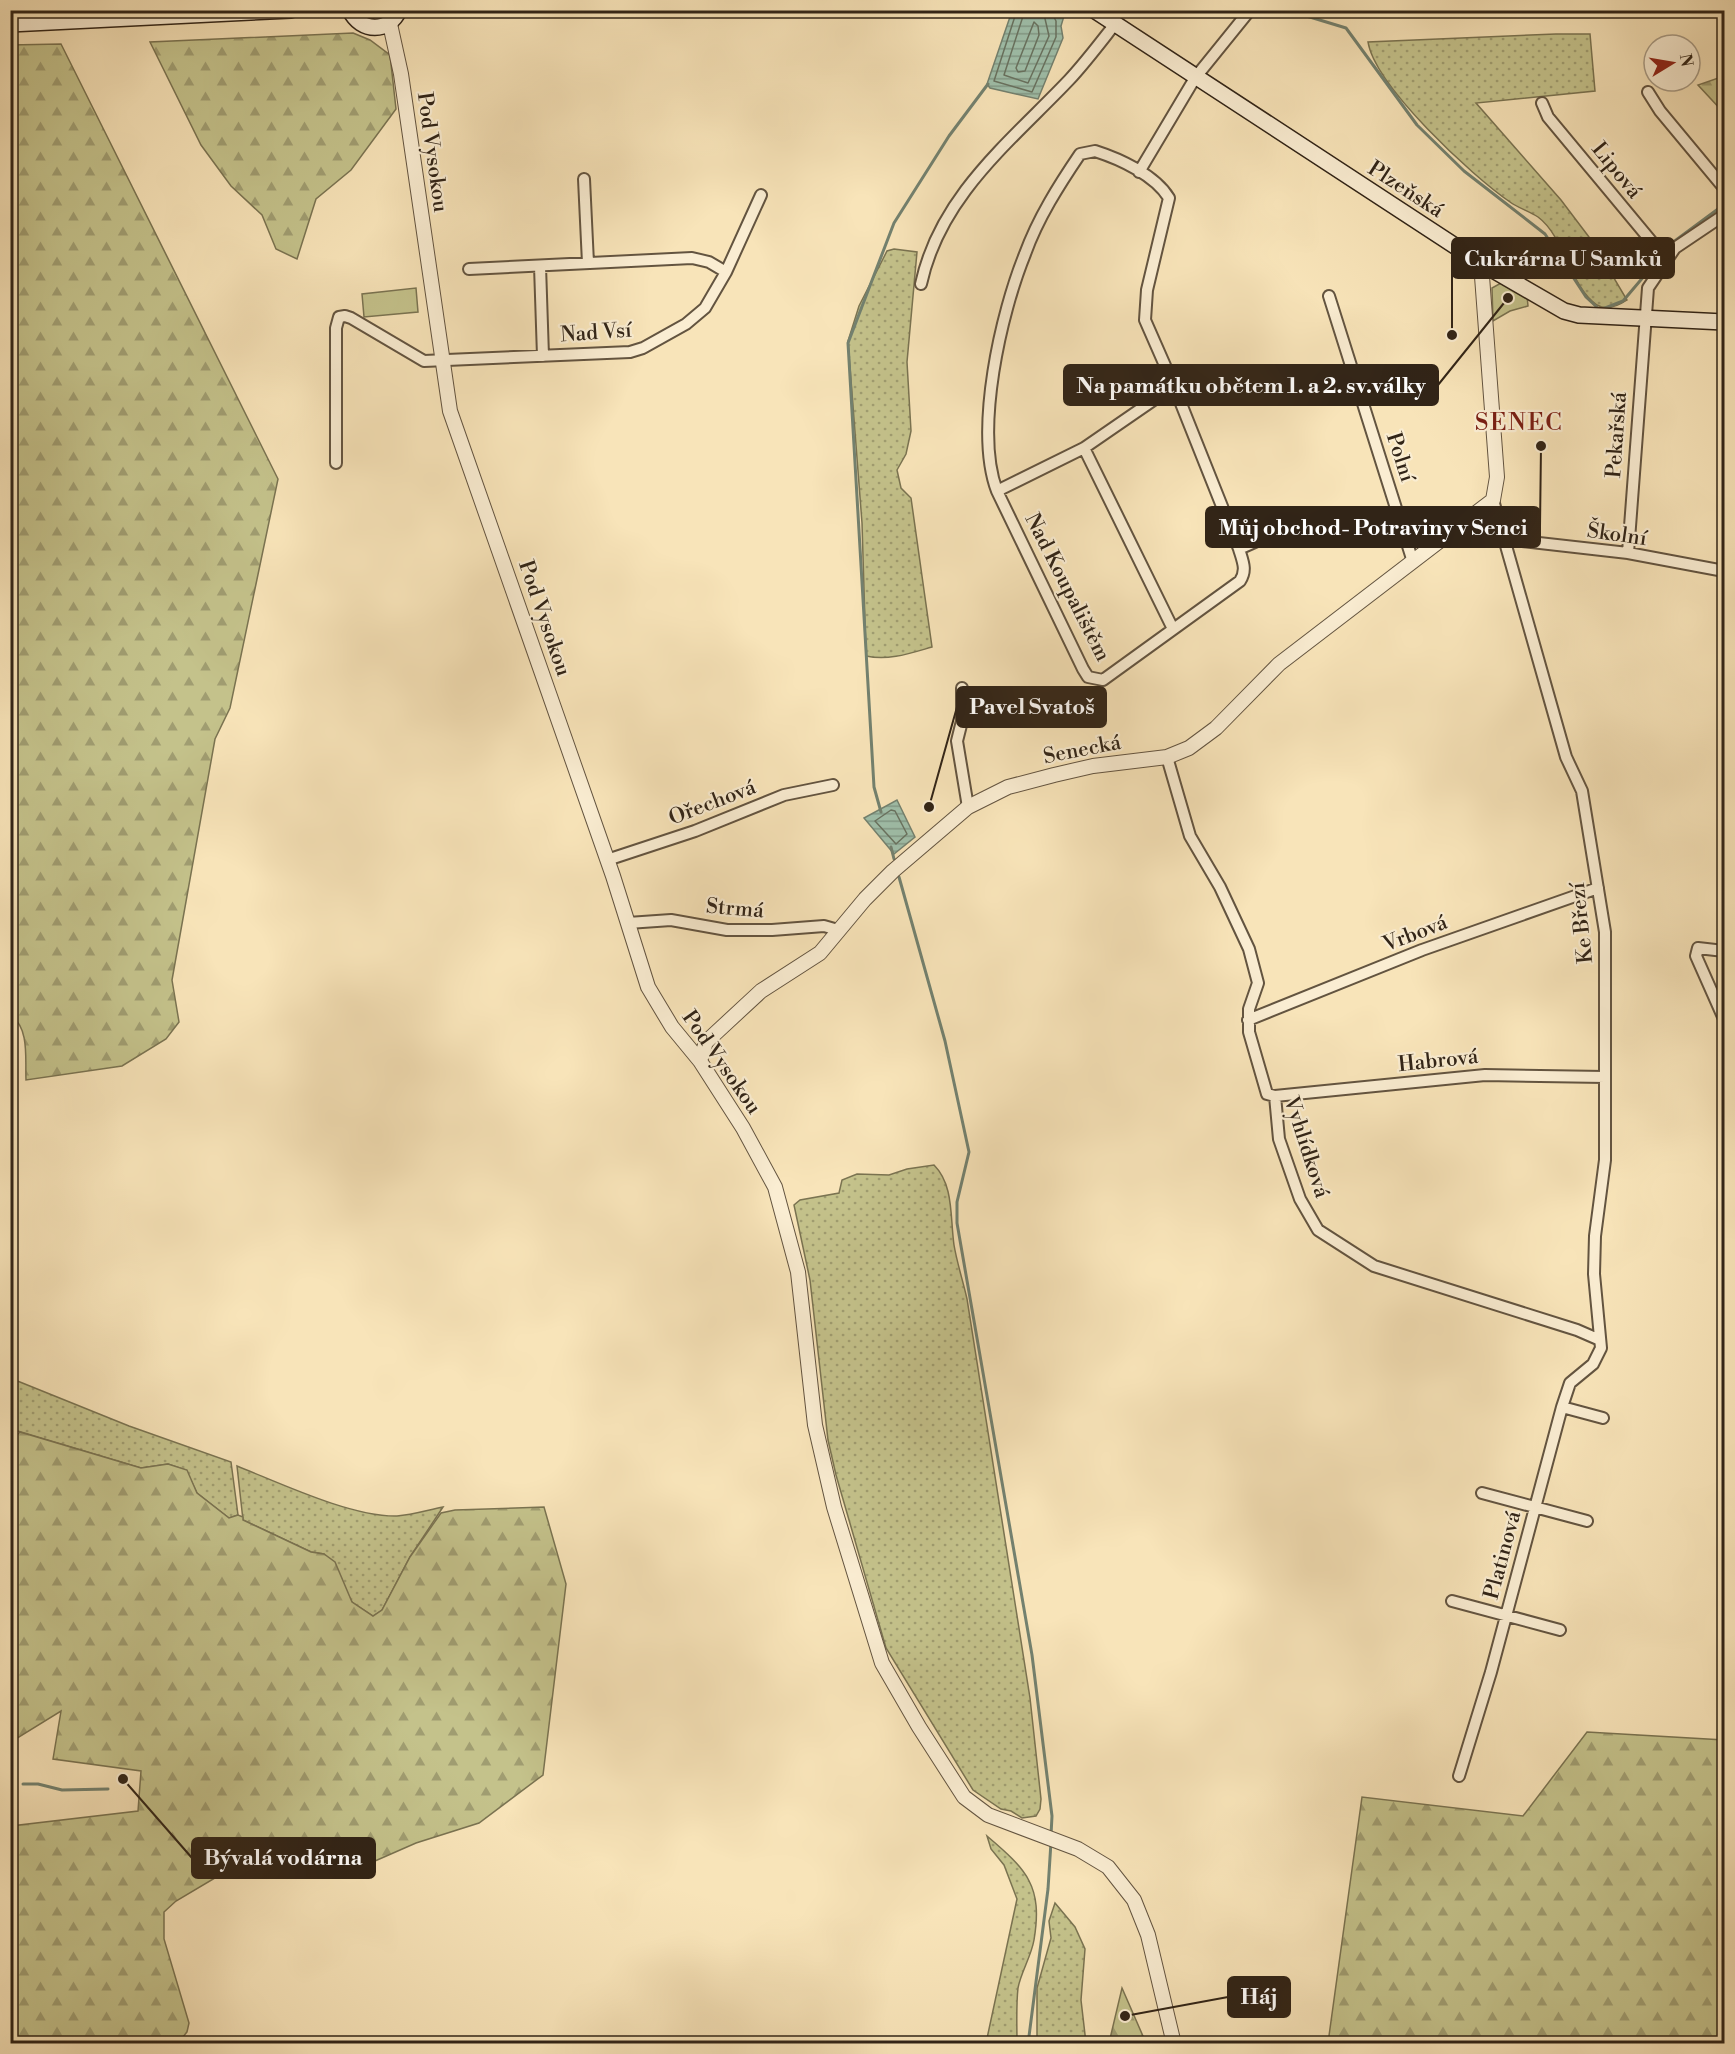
<svg xmlns="http://www.w3.org/2000/svg" width="1735" height="2054" viewBox="0 0 1735 2054" font-family="'Libre Bodoni',serif">
<defs>
<pattern id="grass-dots" width="8" height="8" patternUnits="userSpaceOnUse" patternTransform="scale(1.5)"><rect width="8" height="8" fill="#c4c28b"/><path d="M2 2h.1M6 6h.1" fill="none" stroke="#a09d71" stroke-width="1.8" stroke-linecap="round"/></pattern>
<pattern id="forest-firs" width="22" height="20" patternUnits="userSpaceOnUse" patternTransform="scale(1.5)"><rect width="22" height="20" fill="#c4c28b"/><path d="M5 1l3.5 6h-7zM16 11l3.5 6h-7z" fill="#a09d71"/></pattern>
<pattern id="water-rules" width="6" height="5" patternUnits="userSpaceOnUse" patternTransform="scale(1.5)"><rect width="6" height="5" fill="#9fbfaa"/><path d="M0 2.5h6" fill="none" stroke="#829b89"/></pattern>
</defs>
<rect width="100%" height="100%" fill="#f8e4b9"/>
<filter id="stains"><feTurbulence type="fractalNoise" baseFrequency=".00333" numOctaves="4"/><feColorMatrix values="0 0 0 0 .2 0 0 0 0 .09 0 0 0 0 .02 0 0 0 .5 -.17"/></filter>
<radialGradient id="worn" r=".72"><stop offset=".6" stop-color="#630" stop-opacity="0"/><stop offset="1" stop-color="#630" stop-opacity=".3"/></radialGradient>
<!-- grass -->
<path fill="url(#grass-dots)" stroke="#7a7351" stroke-width="1.5" d="M1556 34H1590L1595 91 1476 103 1561 200 1592 241 1627 300C1618 306 1607 311 1597 305 1570 287 1565 237 1538 217 1529 211 1518 208 1510 202 1472 176 1375 86 1368 42Z
M894 249 917 252 907 362 911 431 906 454 897 470 901 488 911 498 932 647C911 653 889 661 866 656L862 523 848 341 859 306 887 251Z
M934 1165C954 1185 950 1217 954 1245 957 1263 963 1281 967 1299L1030 1698 1041 1799 1040 1809 1036 1816 1022 1818 1011 1811 1001 1809 973 1790 886 1648 836 1475 828 1440 810 1280 794 1205 800 1200 839 1193 842 1180 857 1174 889 1175 907 1169Z
M10 1378 129 1426 231 1462 238 1515 229 1518 197 1493 186 1470 168 1464 141 1468 11 1429Z
M237 1466C280 1483 351 1517 397 1516 412 1515 428 1510 443 1507L410 1557 382 1610 373 1616 352 1602 324 1554 311 1552 243 1520Z
M987 1836C1027 1870 1043 1886 1034 1940 1031 1957 1021 1972 1018 1988 1016 2006 1017 2026 1017 2043H986L1017 1899 1004 1865 991 1849Z
M1055 1903 1075 1927 1085 1949 1081 2000 1086 2043H1037V1988L1051 1938 1049 1921Z"/>
<!-- forest -->
<path fill="url(#forest-firs)" stroke="#7a7351" stroke-width="1.5" d="M353 33 370 40 390 55 396 109 351 170 316 199 297 259 276 249 262 215 231 186 201 145 150 42Z
M61 44 278 479 230 708 215 739 172 980 179 1022 166 1039 122 1066 26 1080C25 1060 30 1027 10 1015V45Z
M1724 76V113L1698 85Z
M11 1429 18 1434 20 1432 141 1468 168 1464 187 1470 197 1493 229 1518 238 1515 243 1517V1520L311 1552 324 1554 335 1562 352 1602 373 1616 382 1610 410 1557 441 1513 455 1510 544 1507 566 1584 543 1775 479 1823 416 1843 375 1861 342 1868 296 1856 255 1860 230 1869 176 1901 164 1912V1939L189 2023 187 2032 178 2043H11V1826L138 1811 141 1771 53 1759 61 1711 11 1742Z
M1587 1732 1724 1740V2043H1328L1362 1797 1523 1816Z
M1122 1988 1146 2043H1109Z"/>
<!-- park -->
<path fill="#c4c28b" stroke="#7a7351" stroke-width="1.5" d="M1501 283 1527 296 1528 306 1510 311 1493 321 1492 288Z
M416 288 418 312 364 317 362 294Z"/>
<!-- water -->
<path fill="url(#water-rules)" stroke="#73816f" stroke-width="1.5" d="M1012 11H1049L1064 16 1061 26 1063 38 1038 99 990 88 987 84Z
M897 800 915 837 894 854 864 818Z"/>
<g fill="none" stroke-linecap="round" stroke-linejoin="round">
<!-- shore -->
<path stroke="#687260" stroke-width="1.5" d="M1017 10 994 81 1032 92 1056 37V21L1050 10
M1025 10 1004 75 1028 83 1049 36 1043 10
M1034 22 1038 26 1039 35 1025 71 1018 72 1016 68Z
M891 810 895 811 907 834 896 844 875 821Z"/>
<!-- stream -->
<path stroke="#73816f" stroke-width="3" d="M1298 10 1300 14 1346 28 1417 125 1464 171 1545 234 1586 297 1600 310 1623 301 1672 243 1718 209H1724
M881 812 874 787 848 343 894 223 949 136 988 84
M891 847 894 859
M899 877 945 1041 969 1152 957 1202V1223L1032 1655 1052 1816 1051 1835
M23 1784H38L62 1790 108 1789
M1028 2044 1048 1889 1051 1842"/>
<!-- minor casing -->
<g stroke="#635440" stroke-width="14">
<path id="minor" d="M1648 92 1660 111 1724 188
M1542 103 1548 117 1666 259
M1095 151C1120 159 1155 175 1169 198L1147 290 1145 320 1174 386 1084 448 997 491C974 430 1001 313 1025 254 1038 218 1059 185 1080 154Z
M1139 172 1195 78 1250 10
M584 179 588 263
M540 266 543 356
M469 269 692 258 709 262 726 272
M921 284C940 196 1010 142 1069 80 1085 63 1100 43 1115 24
M1329 296 1413 562
M1084 448 1173 629
M336 463V328L339 317 345 316 351 318 424 361 630 352 643 348 686 324 705 308 726 272 761 195
M997 491 1083 669 1088 677 1103 680 1240 581C1247 570 1243 562 1239 549L1174 386
M1504 539 1628 553 1724 571
M1239 549 1286 528
M1628 553 1648 288 1675 248 1724 215
M962 688V721L957 741 968 807
M1167 757 1190 836 1220 887 1249 949 1258 983 1249 1009V1032L1267 1094 1275 1096 1279 1139 1300 1199 1318 1230 1374 1266 1577 1330 1600 1340
M607 860 695 831 784 795 833 785
M628 923 671 920 727 930H772L824 926 838 930
M1724 951 1698 948 1696 956 1724 1019
M1248 1020 1422 950 1598 888
M1275 1096 1485 1075 1605 1077
M1562 1407 1603 1418
M1482 1493 1587 1521
M1452 1601 1560 1630
M1459 1776 1491 1672 1562 1407 1570 1383 1593 1364 1601 1348 1594 1274 1595 1236 1605 1160V932L1582 791 1566 757 1493 500"/>
</g>
<!-- tertiary casing -->
<g stroke="#635440" stroke-width="16">
<path id="tertiary" d="M390 24 401 74 450 411 613 876 648 987 672 1027 700 1061 743 1128 775 1187 798 1272 815 1425 834 1507 882 1663 919 1727 964 1797 988 1815 1078 1849 1108 1867 1134 1900 1148 1935 1174 2044
M700 1061 706 1042 761 991 820 953 865 899 893 871 968 807 1008 787 1054 775 1093 766 1167 757 1189 748 1216 728 1279 664 1493 500 1497 477 1481 263"/>
</g>
<!-- secondary casing -->
<g stroke="#312417" stroke-width="18">
<path id="secondary" d="M350 10C361 33 389 33 399 10
M1094 10 1481 263 1564 311 1579 315 1724 322
M10 24 291 10"/>
</g>
<!-- minor -->
<use href="#minor" stroke="#faedd2" stroke-width="10"/>
<!-- tertiary -->
<use href="#tertiary" stroke="#faedd2" stroke-width="14"/>
<!-- secondary -->
<use href="#secondary" stroke="#faedd2" stroke-width="15"/>
</g>
<g text-anchor="middle" stroke-width="4.5" stroke-linejoin="round" paint-order="stroke">
<!-- street labels -->
<g font-size="21" fill="#312417" stroke="#faedd2">
<text transform="translate(433 152) rotate(82)" y="7">Pod Vysokou</text>
<text transform="translate(1617 170) rotate(51)" y="7">Lipová</text>
<text transform="translate(1406 189) rotate(33)" y="7">Plzeňská</text>
<text transform="translate(596 332) rotate(-4)" y="7">Nad Vsí</text>
<text transform="translate(1616 435) rotate(-86)" y="7">Pekařská</text>
<text transform="translate(1401 457) rotate(72)" y="7">Polní</text>
<text transform="translate(1617 534) rotate(8)" y="7">Školní</text>
<text transform="translate(1068 587) rotate(63)" y="7">Nad Koupalištěm</text>
<text transform="translate(545 618) rotate(71)" y="7">Pod Vysokou</text>
<text transform="translate(1082 749) rotate(-11)" y="7">Senecká</text>
<text transform="translate(712 802) rotate(-21)" y="7">Ořechová</text>
<text transform="translate(735 908) rotate(5)" y="7">Strmá</text>
<text transform="translate(1581 923) rotate(-96)" y="7">Ke Březí</text>
<text transform="translate(1415 933) rotate(-21)" y="7">Vrbová</text>
<text transform="translate(1438 1060) rotate(-6)" y="7">Habrová</text>
<text transform="translate(722 1062) rotate(55)" y="7">Pod Vysokou</text>
<text transform="translate(1307 1147) rotate(72)" y="7">Vyhlídková</text>
<text transform="translate(1502 1555) rotate(-75)" y="7">Platinová</text>
</g>
<!-- quarter labels -->
<g font-size="24" letter-spacing="1.5" fill="#7a1f14" stroke="#faedd2">
<text x="1519" y="430">SENEC</text>
</g>
</g>
<!-- callouts -->
<path fill="none" stroke="#312417" stroke-width="2" d="M1452 335L1452 258M1508 298L1438 385M1541 446L1540 527M929 807L957 707M123 1779L192 1858M1125 2016L1228 1997"/>
<g fill="#312417" stroke="#faedd2" stroke-width="2">
<circle cx="1452" cy="335" r="6"/>
<circle cx="1508" cy="298" r="6"/>
<circle cx="1541" cy="446" r="6"/>
<circle cx="929" cy="807" r="6"/>
<circle cx="123" cy="1779" r="6"/>
<circle cx="1125" cy="2016" r="6"/>
</g>
<g fill="#312417" stroke="#312417" stroke-width="2">
<rect x="1452" y="238" width="222" height="40" rx="6"/>
<rect x="1064" y="365" width="374" height="40" rx="6"/>
<rect x="1206" y="507" width="334" height="40" rx="6"/>
<rect x="957" y="687" width="149" height="40" rx="6"/>
<rect x="192" y="1838" width="183" height="40" rx="6"/>
<rect x="1228" y="1977" width="62" height="40" rx="6"/>
</g>
<g font-size="22" text-anchor="middle" font-weight="bold" fill="#fff">
<text x="1563" y="266">Cukrárna U Samků</text>
<text x="1251" y="393">Na památku obětem 1. a 2. sv.války</text>
<text x="1373" y="535">Můj obchod- Potraviny v Senci</text>
<text x="1032" y="714">Pavel Svatoš</text>
<text x="283" y="1865">Bývalá vodárna</text>
<text x="1259" y="2004">Háj</text>
</g>
<!-- margin -->
<rect width="1735" height="2054" fill="none" stroke="#f8e4b9" stroke-width="36"/>
<rect x="12" y="12" width="1711" height="2030" fill="none" stroke="#312417" stroke-width="3"/>
<rect x="18" y="18" width="1699" height="2018" fill="none" stroke="#312417" stroke-width="1.5"/>
<!-- north arrow -->
<g transform="translate(1672 63) rotate(79)"><circle r="28" fill="#faedd2" stroke="#aa9d87" stroke-width="1.5"/>
<path d="M0-4.5L10 22L0 15L-10 22Z" fill="#8f2418"/>
<text y="-9" font-size="16" font-weight="bold" text-anchor="middle" fill="#312417">N</text>
</g>
<rect width="100%" height="100%" filter="url(#stains)"/>
<rect width="100%" height="100%" fill="url(#worn)"/>
</svg>
